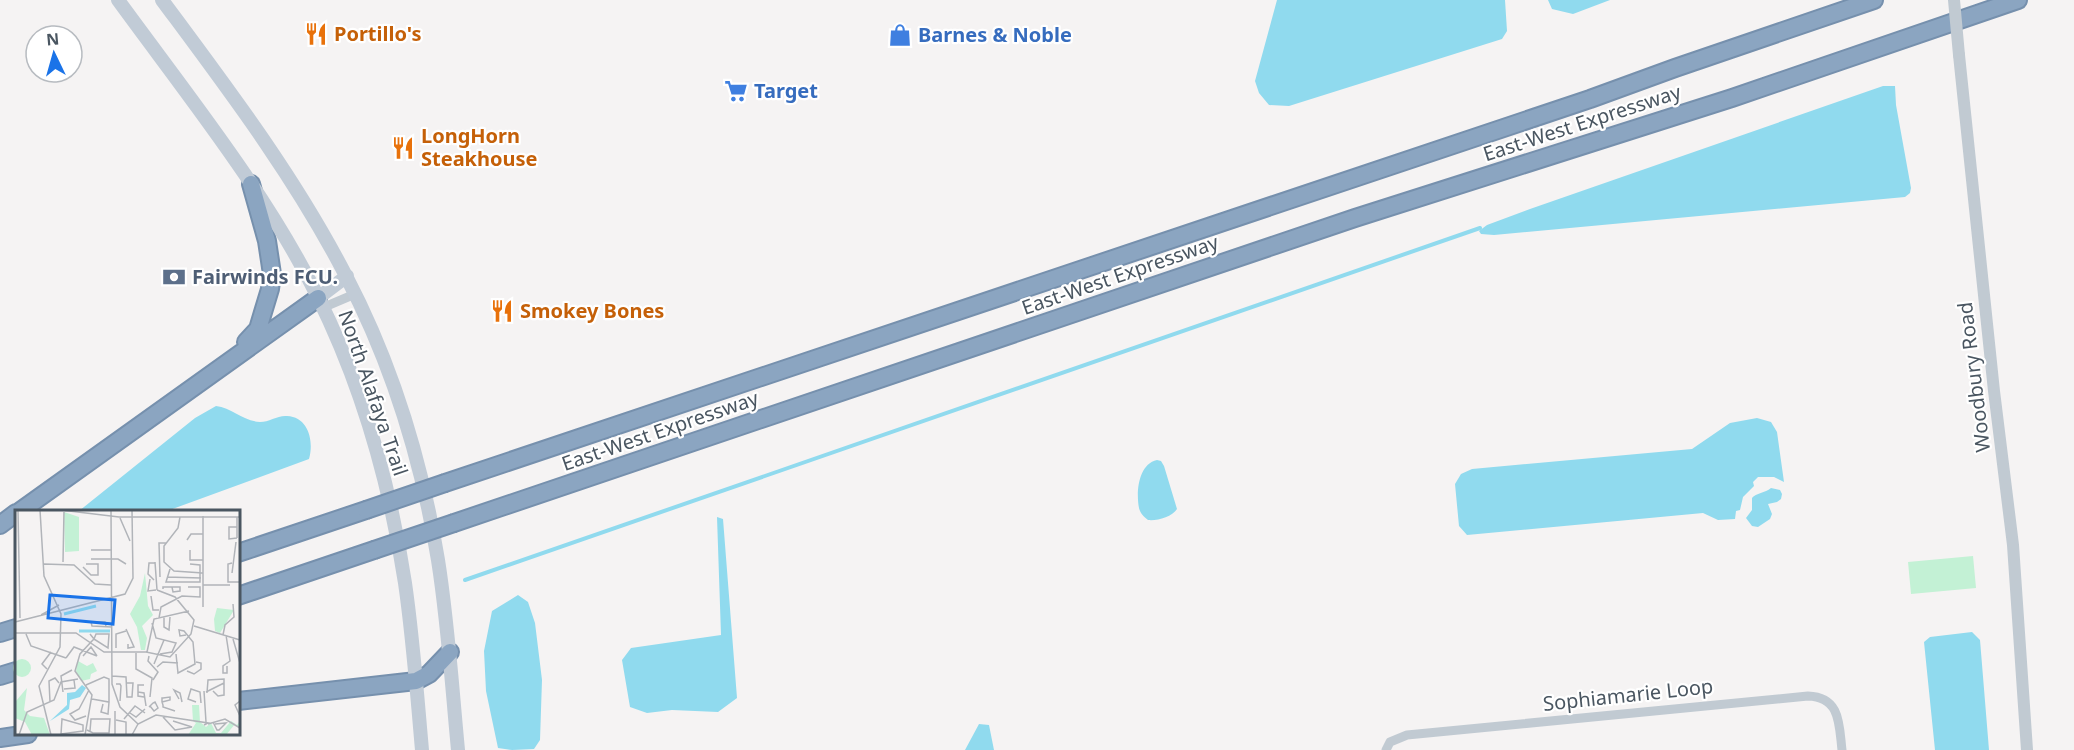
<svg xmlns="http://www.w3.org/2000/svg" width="2074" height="750" viewBox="0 0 2074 750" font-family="'Noto Sans',sans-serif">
<rect width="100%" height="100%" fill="#f5f3f3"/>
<!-- grass -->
<path fill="#c3f1d5" d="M1973 556 1976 588 1911 594 1908 562Z"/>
<!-- water -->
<path fill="#90daee" d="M1277 0H1505L1507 31 1502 39 1289 106 1269 105 1259 93 1255 81Z
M1548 0H1610L1573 14 1552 9Z
M1883 86H1895L1896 105 1911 188 1910 193 1905 197 1494 235 1481 234 1479 231 1487 225 1530 209Z
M216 406C232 408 243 421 260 422 269 422 278 415 287 416 309 417 314 442 309 459L167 511H79L195 418Z
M1757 418 1771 422 1777 432 1784 482 1774 477H1758L1753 482 1754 486 1743 497 1740 510 1736 511 1735 519 1718 520 1703 513 1467 535 1459 526 1455 484 1461 474 1472 469 1692 449 1730 423Z
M1157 460 1161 461 1164 466 1177 509C1172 517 1157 521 1148 520 1144 517 1140 513 1139 508 1136 493 1138 464 1157 460Z
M1771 488 1780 490 1782 494 1781 499 1777 502 1768 504 1772 514 1770 519 1758 527 1752 526 1746 518 1752 510V498C1756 493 1765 493 1771 488Z
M717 517 723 519 737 698 718 712 672 710 647 713 630 707 622 660 631 648 721 635Z
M518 595 528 602 535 623 542 680 540 740 534 749 512 750 498 748 486 691 484 651 492 611Z
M1972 632 1980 640 1989 750H1935L1924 642 1930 637Z
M979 724 989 725 994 750H965Z"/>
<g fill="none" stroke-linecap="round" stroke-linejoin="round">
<!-- stream -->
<path stroke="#90daee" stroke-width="4" d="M465 580 1480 228"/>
<!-- motorway casing -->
<g stroke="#7690ad" stroke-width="20">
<path id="motorway" d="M246 342 258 329 270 289 272 274 267 241 251 184
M445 483 1590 99 1675 68 1874 0
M19 512 318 298
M454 523 1355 218 1732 98 2018 0
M0 525 16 513
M238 553 366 510
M238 596 374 550
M0 633 16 628
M0 676 16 671
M238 701 416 681 429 674 450 652
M0 738 28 734"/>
</g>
<!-- minor -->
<path stroke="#c1cad2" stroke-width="9" d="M322 308 355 294
M1386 750 1390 742 1407 735 1808 696C1841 697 1839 725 1842 750"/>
<!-- tertiary -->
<path stroke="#c1cad2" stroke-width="12" d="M1959 55 1994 391 2013 545 2027 750"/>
<!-- secondary -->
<path stroke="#c1cbd6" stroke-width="14" d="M118 0C188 96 265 191 318 297 362 386 390 485 405 583 413 638 417 694 422 750
M162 0C228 89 295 177 346 276 392 364 422 463 438 560 448 623 452 687 458 750
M318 298 347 276"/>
<!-- motorway -->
<use href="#motorway" stroke="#8ba5c1" stroke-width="16"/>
<!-- motorway-bridge casing -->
<g stroke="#7690ad" stroke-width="20" stroke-linecap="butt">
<path id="motorway-bridge" d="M366 510 445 483
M374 550 454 523"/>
</g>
<!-- tertiary-bridge -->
<path stroke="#c1cad2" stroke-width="12" d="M1954 0 1959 55"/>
<!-- motorway-bridge -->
<use href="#motorway-bridge" stroke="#8ba5c1" stroke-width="16"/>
</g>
<!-- icons -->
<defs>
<g id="restaurant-bare" transform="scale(1.8)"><path d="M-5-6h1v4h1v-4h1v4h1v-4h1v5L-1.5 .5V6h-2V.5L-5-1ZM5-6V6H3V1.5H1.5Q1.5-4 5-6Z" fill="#e8710a" stroke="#fff" stroke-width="2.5" paint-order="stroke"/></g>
<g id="shop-bare" transform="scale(1.8)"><path d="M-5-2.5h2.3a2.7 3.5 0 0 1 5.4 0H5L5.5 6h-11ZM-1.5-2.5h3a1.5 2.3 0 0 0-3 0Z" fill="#3f7fe0" stroke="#fff" stroke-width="2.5" paint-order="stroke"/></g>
<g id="supermarket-bare" transform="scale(1.8)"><path d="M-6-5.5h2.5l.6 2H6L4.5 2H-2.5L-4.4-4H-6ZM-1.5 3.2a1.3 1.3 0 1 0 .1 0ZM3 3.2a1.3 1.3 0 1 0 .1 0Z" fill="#3f7fe0" stroke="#fff" stroke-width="2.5" paint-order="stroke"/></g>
<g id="bank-bare" transform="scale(1.8)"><path d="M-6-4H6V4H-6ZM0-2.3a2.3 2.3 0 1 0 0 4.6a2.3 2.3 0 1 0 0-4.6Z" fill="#5c6f8a" stroke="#fff" stroke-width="2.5" paint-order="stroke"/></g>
</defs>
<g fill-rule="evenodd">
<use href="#restaurant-bare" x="316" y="34"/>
<use href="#shop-bare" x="900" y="35"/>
<use href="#supermarket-bare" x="736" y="91"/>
<use href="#restaurant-bare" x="403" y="148"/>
<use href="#bank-bare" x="174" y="277"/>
<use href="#restaurant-bare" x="502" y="311"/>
</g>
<g text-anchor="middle" stroke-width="4.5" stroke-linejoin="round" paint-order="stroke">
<!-- food labels -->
<g font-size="20" font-weight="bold" fill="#c56008" stroke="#fff" text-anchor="start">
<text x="334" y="41">Portillo's</text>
<text x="421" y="143">LongHorn<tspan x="421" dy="23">Steakhouse</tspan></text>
<text x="520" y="318">Smokey Bones</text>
</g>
<!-- shop labels -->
<g font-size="20" font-weight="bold" fill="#366cbe" stroke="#fff" text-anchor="start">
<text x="918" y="42">Barnes &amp; Noble</text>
<text x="754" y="98">Target</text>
</g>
<!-- street labels -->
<g font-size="20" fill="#4a5661" stroke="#fff">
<text transform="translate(1582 123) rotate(-18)" y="7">East-West Expressway</text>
<text transform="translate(1120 275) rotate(-19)" y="7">East-West Expressway</text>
<text transform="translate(1974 377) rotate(-97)" y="7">Woodbury Road</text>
<text transform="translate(373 393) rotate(71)" y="7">North Alafaya Trail</text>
<text transform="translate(660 431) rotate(-19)" y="7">East-West Expressway</text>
<text transform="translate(1628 695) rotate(-6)" y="7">Sophiamarie Loop</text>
</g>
<!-- service labels -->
<g font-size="20" font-weight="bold" fill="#4e5e75" stroke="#fff" text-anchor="start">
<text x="192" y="284">Fairwinds FCU.</text>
</g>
</g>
<!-- overview -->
<g transform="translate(15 510)">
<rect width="225" height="225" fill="#f5f3f3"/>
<path d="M177 195H184L185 212 191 217 196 213 201 223H206L216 211 222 215 225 211V216H222L220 214 211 225H173L181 213 178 211Z" fill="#c3f1d5"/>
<path d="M130 63 133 96 138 105 127 116 132 128 130 140H126L122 117 115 104 125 86ZM202 98 219 100 205 123 200 121 199 109ZM-2 158a9 9 0 1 1 18 0a9 9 0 1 1-18 0ZM12 178 9 200 15 206 29 208 35 225H17L10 212 0 208 1 191Z" fill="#c3f1d5"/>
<path d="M49 2 64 7V41L50 42ZM63 151 72 156 78 153 82 161 76 164 75 169 66 171 61 161Z" fill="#c3f1d5"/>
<path d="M67 175 71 178 65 187 55 190 54 199 35 211 52 195V183L60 182Z" fill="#90daee"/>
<path fill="none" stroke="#90daee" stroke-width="3" d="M49 104 81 96M64 121H95"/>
<path fill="none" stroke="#b1b4b9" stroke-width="1.5" d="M3 0 5 108M25 0 29 66 46 104 45 137 24 176 36 225M46 0 104 7H225M96 0 97 174 105 197 123 214M188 6V97M165 7 163 18 149 36V52L159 61 188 63M222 7V28M105 8 115 31M222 17H214V29L222 28M172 30 176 24H188M76 40H96M175 40V50H188M76 49H103L111 54M48 52 49 0M140 52 142 80M217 53 213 54V72H225M29 54 59 55 80 74 96 75M68 57 76 65H83V54H71M155 59 151 72H185V55L175 54M217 63 221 32M145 67 144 33H151M152 67 186 68M135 69 133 81 141 80M139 70 133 64 134 53H140M188 75H215M148 79V77H165V81L158 82 157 77M136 86 138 100H144M26 105 44 95M149 107V117L154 120 155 107M144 108 146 97 167 86 185 87V77H173M0 112 110 84 118 68 117 0M137 113 141 128 161 133 157 142 145 144M91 116 90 112H76L77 116 97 117M179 116 225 130M111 119 119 137 113 138V134M0 123H61L89 142H131L155 147 176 124 179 110 160 87 142 80M11 124 16 136 51 148M75 124 79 129 81 124H94L93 138 79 129 76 132M208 125 210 115 219 107 218 94M211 125 215 151 208 156V163H212V156M218 129 225 153M101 138V124L111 121M132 142 139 109 174 101M121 143V159L137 168 135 187M161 144 163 163 180 154 178 132 169 121 164 120 165 126 171 125M68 146 76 137 82 146M134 146 133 151 143 162 138 170M51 148 59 137 82 146M139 154 149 130M142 157 148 152 163 153M32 159 27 154 36 142M172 161 179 164 186 159V153L181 152M97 166 111 167 112 187H117L118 173H111M71 175 89 167 94 169V192L77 189M129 175H123V186L129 187M49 179 60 178 59 170M189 181 191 212M48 182 46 166 57 160M123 182 129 183 131 196M191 182 209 173M192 183 193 170 209 169V185L203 186 198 181M164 189 159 180 165 183 167 192M105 191 106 176 105 174H101H105M35 192 34 171 40 168 44 173M147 192 155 190V187L148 188H147V192L148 195V197L160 201M181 192 173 189 176 179 185 182 186 193M88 194 86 202 93 204 94 192M134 197 138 193 140 192 143 198 139 201 135 196M115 203 121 207 130 199M71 206 60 210 55 204 64 199 74 180M225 206 220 195 225 191M148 207 160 220 177 217 158 211M47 209 68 215V221L46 224ZM109 209 120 196 130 203M101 210 111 212V225M198 212 202 220H204L211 213 200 214M193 214 210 209 225 218M72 220 78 223H94L95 209H76L75 221M4 225 12 202 39 190 46 172 63 169M70 225 77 185 60 161 65 144 76 132M100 225V201M117 225 123 214 141 205 193 213 189 215"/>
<path fill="#1a73e8" fill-opacity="0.15" stroke="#1a73e8" stroke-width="3" d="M35 85 100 90 98 114 33 108Z"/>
<rect width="225" height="225" fill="none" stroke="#4a5661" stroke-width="3"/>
</g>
<!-- north arrow -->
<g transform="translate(54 54) rotate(355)"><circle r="28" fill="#ffffff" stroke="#b7bbc0" stroke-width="1.5"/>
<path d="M0-4.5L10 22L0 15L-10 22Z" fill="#1a73e8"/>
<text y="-9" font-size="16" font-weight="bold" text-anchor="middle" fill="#4a5661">N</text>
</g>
</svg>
